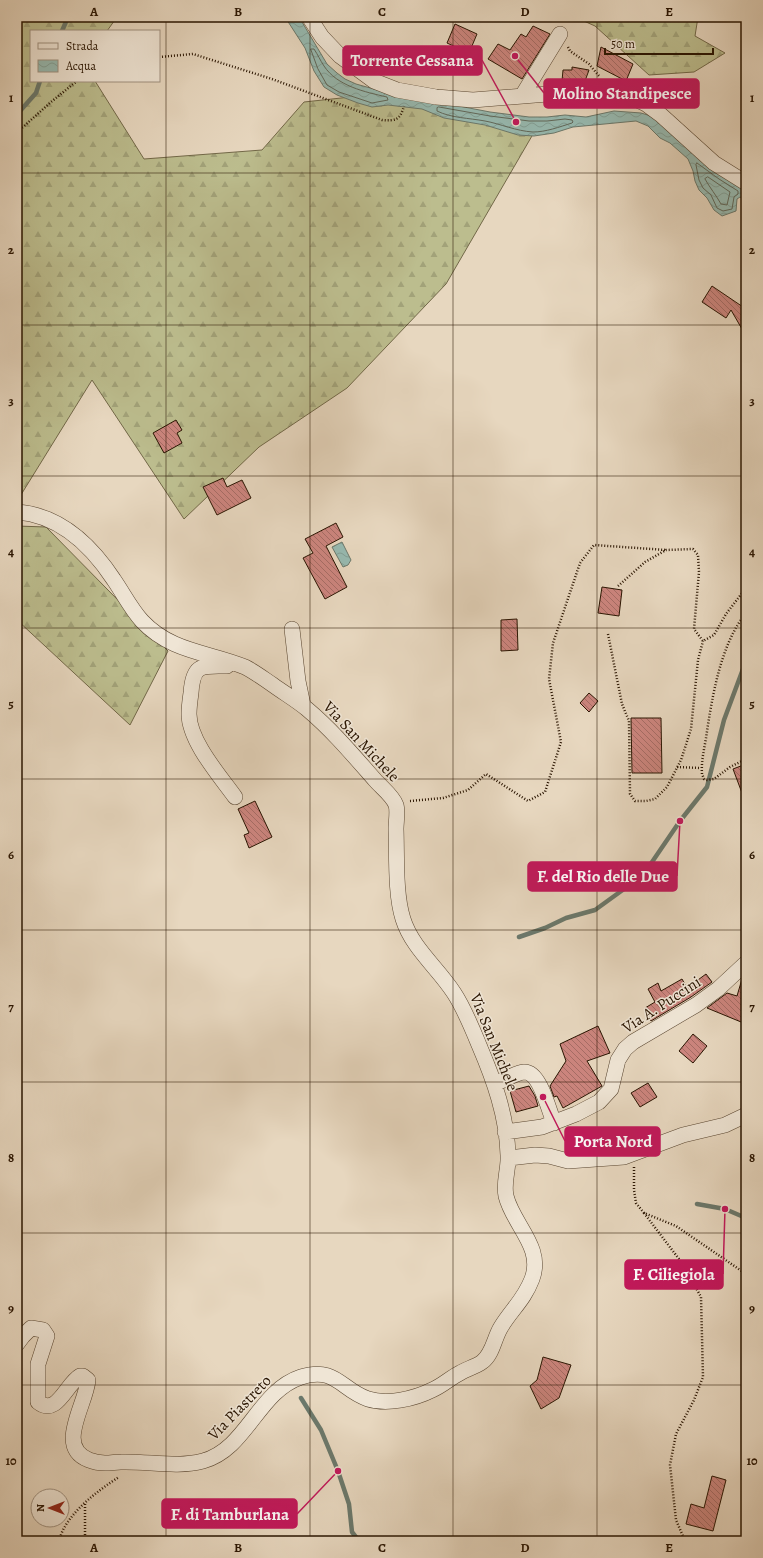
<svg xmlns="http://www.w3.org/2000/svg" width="763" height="1558" viewBox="0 0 763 1558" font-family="Alegreya,serif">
<defs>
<pattern id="forest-firs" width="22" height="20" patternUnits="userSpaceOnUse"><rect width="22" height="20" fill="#bcbd8e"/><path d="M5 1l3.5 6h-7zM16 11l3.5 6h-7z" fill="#a2a279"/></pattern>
<pattern id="water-waves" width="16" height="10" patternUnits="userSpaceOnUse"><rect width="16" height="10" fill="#97bab1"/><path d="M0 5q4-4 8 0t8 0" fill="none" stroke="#829f96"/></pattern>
<pattern id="building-back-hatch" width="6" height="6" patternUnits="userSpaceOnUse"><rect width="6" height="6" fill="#cc857e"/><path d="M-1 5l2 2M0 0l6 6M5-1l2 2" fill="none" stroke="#a66c65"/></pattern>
</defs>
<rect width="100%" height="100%" fill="#e7d7bf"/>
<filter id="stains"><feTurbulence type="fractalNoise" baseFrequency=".005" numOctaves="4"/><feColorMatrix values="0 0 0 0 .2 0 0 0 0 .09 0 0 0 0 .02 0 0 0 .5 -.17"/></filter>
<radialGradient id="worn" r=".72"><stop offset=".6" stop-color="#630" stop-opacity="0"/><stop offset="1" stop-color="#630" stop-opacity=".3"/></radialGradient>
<!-- forest -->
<path fill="url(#forest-firs)" stroke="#726848" d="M17 17H117L107 31H31V81H95L144 159 262 150 304 102 369 95 536 129 446 284 347 388 259 447 184 519 92 380 19 498H17Z
M575 17H698L695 36 725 53 694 72 649 75 595 26Z
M17 526 46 527 168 651 130 725 17 620Z"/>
<!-- water -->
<path fill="url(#water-waves)" stroke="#6b786b" d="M285 17H299L327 64 337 73 345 79 356 84 381 91 490 112 529 117H547L565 115 586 117 614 111 641 113 651 116 746 191V200L740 197 737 199 736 211 722 216 714 210 707 198 699 190 695 181 693 171 688 159 670 143 660 138 648 126 636 121 573 127 554 133 534 136 518 135 485 125 444 118 422 109 388 105 372 107 358 103 337 95 324 87 314 71 305 48Z
M342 542 351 560 348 565 343 567 332 547Z"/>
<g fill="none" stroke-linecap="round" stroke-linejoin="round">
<!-- shore -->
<path stroke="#606759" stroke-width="1" d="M311 49H314C318 55 320 60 324 66 337 86 365 92 387 97L388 100 372 103 339 92 327 85 318 69Z
M439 107 490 116 529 121H547L565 119 572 120 573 122 572 123C559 127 546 132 533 132 516 131 501 124 485 121 469 118 451 118 437 111V108Z
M697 163 719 179 738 191V194L734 197 732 209 723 211 717 208 711 195 703 188 699 180 696 165Z
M708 177 730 192 727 205 721 204C716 195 710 188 705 179Z"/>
<!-- stream -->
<path stroke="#6b786b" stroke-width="4.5" d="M62 31 68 17
M17 116 20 111 36 93 40 81
M519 937 545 928 566 918 595 910 624 889 650 865 680 821 707 787 724 720 746 661
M697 1204 725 1209 746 1218
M301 1398 321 1430 338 1471 349 1504 352 1532 359 1541"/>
</g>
<!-- building -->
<path fill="url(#building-back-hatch)" stroke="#291401" d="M455 24 477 34 469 53 447 43Z
M533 26 550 34 522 79 488 59 498 44 510 50 521 34 526 37Z
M601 47 633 64 626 81 597 66Z
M572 67 589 70 585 81 573 82 562 81 563 70H572Z
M712 286 746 309V336L731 310 726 318 702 302Z
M176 420 182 430 177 433 182 443 164 453 153 433Z
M223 478 227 487 242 480 251 498 217 515 203 487Z
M336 523 343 537 326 546 347 587 325 599 303 558 313 553 305 539Z
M602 587 622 590 619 616 598 613Z
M517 619 518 650 501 651V620Z
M589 693 598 701 589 712 580 703Z
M631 718H661L662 773H632Z
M746 764V800L745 801 733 769Z
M255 801 272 837 249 848 244 835 249 833 238 809Z
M706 974 712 982 691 997 651 1021 645 1008 655 1002 648 989 658 983 661 991 682 979 687 988Z
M745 976 746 1024 707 1008 727 993 737 996 742 979Z
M598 1026 610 1053 587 1061 602 1086 563 1108 557 1096 554 1097 550 1086 566 1061 560 1044Z
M693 1034 707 1046 693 1063 679 1051Z
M648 1083 657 1097 640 1107 631 1093Z
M529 1086 535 1096 538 1106 516 1112 510 1091Z
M543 1357 571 1365 559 1398 541 1409 530 1386 537 1380Z
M712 1476 726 1480 713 1531 686 1524 691 1504 704 1508Z"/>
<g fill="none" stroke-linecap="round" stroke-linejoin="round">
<!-- minor casing -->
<g stroke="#584530" stroke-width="16">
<path id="minor" d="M309 17 322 37 340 56 374 81 397 90 436 97 473 100 560 93 594 89 614 91 629 96 646 104 661 115 714 163 746 183
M522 96 560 34
M17 512C60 515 91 545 114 580 123 593 131 609 142 621 171 652 208 652 245 667 255 672 264 679 273 685 284 693 296 700 307 709 332 730 353 755 375 780 381 787 393 796 396 805 398 811 396 822 396 829 397 856 395 894 403 919 412 948 438 968 454 993 464 1008 472 1028 479 1045 494 1080 507 1116 508 1155 509 1169 503 1182 506 1196 513 1225 544 1247 532 1279 524 1300 512 1309 501 1327 494 1338 493 1354 482 1362 475 1367 466 1369 460 1373 450 1378 442 1386 432 1390 414 1399 387 1405 368 1399 341 1390 336 1366 301 1377 258 1391 247 1449 203 1461 176 1468 149 1461 121 1462 116 1462 111 1463 105 1463 100 1463 94 1462 89 1460 55 1447 86 1405 88 1380L83 1376H80C66 1384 57 1417 38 1402V1364L47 1336 43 1330 31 1328 23 1336 17 1344
M292 629 298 681 303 705
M227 666C202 666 193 663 191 693 190 700 189 707 189 714 189 741 220 776 235 797
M495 1084C504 1080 515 1073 524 1072 540 1071 549 1111 554 1123
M505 1132 542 1127 576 1114 599 1102 611 1089 618 1060 625 1049 633 1042 696 1005 718 989 746 963
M509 1158 535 1155 549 1156 568 1161 624 1157 683 1135 725 1125 746 1115"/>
</g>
<!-- path -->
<path stroke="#291401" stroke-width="2.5" stroke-dasharray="1 2" stroke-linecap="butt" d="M568 47 570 51 589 64 599 76
M159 57 193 54 272 79 382 120C396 121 400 120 404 106
M17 131 23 127 51 102 77 81
M618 586 645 562 666 550 693 549 698 555 699 572 694 629 703 641 714 635 726 614 746 588
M746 613C720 645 712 698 706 738 704 750 701 762 702 774L704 779 707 780 714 779 730 767 746 759
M608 634 622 704 629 721 630 794 635 801H646L655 799 667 787 681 760 691 729 698 660 703 641
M677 767 701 768
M410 801 443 798 468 790 486 774 528 801 545 792 561 742 549 679 553 643 580 563 594 545 666 550
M634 1167V1190L636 1203 644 1213 676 1226 746 1274
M644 1213 682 1263 701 1297 703 1377 694 1400 676 1434 670 1465 676 1520 685 1541
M59 1541C65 1515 97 1491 119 1477
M85 1541V1503"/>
<!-- minor -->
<use href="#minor" stroke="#efe5d5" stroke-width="15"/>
</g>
<!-- grid -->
<path fill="none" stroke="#291401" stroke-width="1" stroke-opacity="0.55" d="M166 17V1541M310 17V1541M453 17V1541M597 17V1541M17 173H746M17 325H746M17 476H746M17 628H746M17 779H746M17 930H746M17 1082H746M17 1233H746M17 1385H746"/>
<g text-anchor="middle" stroke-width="3" stroke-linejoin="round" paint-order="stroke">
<!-- street labels -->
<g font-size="16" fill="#291401" stroke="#efe5d5">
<text transform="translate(362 741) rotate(47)" y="6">Via San Michele</text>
<text transform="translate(661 1004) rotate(-33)" y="6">Via A. Puccini</text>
<text transform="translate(495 1042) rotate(68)" y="6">Via San Michele</text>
<text transform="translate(239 1407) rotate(-46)" y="6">Via Piastreto</text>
</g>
</g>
<!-- callouts -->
<path fill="none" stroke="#c2185b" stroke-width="1.5" d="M516 122L482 60M515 56L544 93M680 821L677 876M543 1097L565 1141M725 1209L723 1274M338 1471L297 1514"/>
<g fill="#c2185b" stroke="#efe5d5" stroke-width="1.5">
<circle cx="516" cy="122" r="4"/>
<circle cx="515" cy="56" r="4"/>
<circle cx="680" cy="821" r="4"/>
<circle cx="543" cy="1097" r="4"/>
<circle cx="725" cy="1209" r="4"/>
<circle cx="338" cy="1471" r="4"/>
</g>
<g fill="#c2185b" stroke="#c2185b" stroke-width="1.5">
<rect x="343" y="46" width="139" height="29" rx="4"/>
<rect x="544" y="79" width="155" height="29" rx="4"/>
<rect x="528" y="862" width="149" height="29" rx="4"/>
<rect x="565" y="1127" width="95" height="29" rx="4"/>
<rect x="625" y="1260" width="98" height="29" rx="4"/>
<rect x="162" y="1499" width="135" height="29" rx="4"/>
</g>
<g font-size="17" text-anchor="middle" font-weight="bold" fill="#fff">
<text x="412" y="66">Torrente Cessana</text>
<text x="622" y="99">Molino Standipesce</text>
<text x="603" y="882">F. del Rio delle Due</text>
<text x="613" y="1147">Porta Nord</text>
<text x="674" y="1280">F. Ciliegiola</text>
<text x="230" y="1520">F. di Tamburlana</text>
</g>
<!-- margin -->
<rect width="763" height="1558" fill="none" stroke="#e7d7bf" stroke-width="44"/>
<!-- legend -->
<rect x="30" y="30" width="130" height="52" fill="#efe5d5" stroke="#a09180"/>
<rect x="38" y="43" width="20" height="6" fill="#efe5d5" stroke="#a09180"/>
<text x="66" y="50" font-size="12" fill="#291401">Strada</text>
<rect x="38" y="60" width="20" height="12" fill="url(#water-waves)" stroke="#a09180"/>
<text x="66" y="70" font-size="12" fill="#291401">Acqua</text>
<!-- north arrow -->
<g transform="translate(50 1508) rotate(270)"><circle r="19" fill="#efe5d5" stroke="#a09180"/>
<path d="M0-3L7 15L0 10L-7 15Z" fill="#8f2418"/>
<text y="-6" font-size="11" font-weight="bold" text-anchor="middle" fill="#291401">N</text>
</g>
<!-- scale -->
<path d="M605 48v6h108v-6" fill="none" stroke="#291401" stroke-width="2"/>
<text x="611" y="48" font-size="12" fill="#291401" stroke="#efe5d5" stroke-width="3" paint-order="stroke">50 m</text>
<rect x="22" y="22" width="719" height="1514" fill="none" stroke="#291401" stroke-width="1.5"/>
<g font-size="13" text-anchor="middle" font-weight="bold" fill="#291401">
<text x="94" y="16">A</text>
<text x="238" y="16">B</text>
<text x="382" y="16">C</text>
<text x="525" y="16">D</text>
<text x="669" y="16">E</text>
<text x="11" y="102">1</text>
<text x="752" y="102">1</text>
<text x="11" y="254">2</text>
<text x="752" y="254">2</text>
<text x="11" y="405">3</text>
<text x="752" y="405">3</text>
<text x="11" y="556">4</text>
<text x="752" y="556">4</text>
<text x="11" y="708">5</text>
<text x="752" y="708">5</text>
<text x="11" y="859">6</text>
<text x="752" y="859">6</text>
<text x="11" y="1011">7</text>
<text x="752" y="1011">7</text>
<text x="11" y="1162">8</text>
<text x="752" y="1162">8</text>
<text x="11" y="1313">9</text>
<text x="752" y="1313">9</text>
<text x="11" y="1465">10</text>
<text x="752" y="1465">10</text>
<text x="94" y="1552">A</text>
<text x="238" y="1552">B</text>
<text x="382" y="1552">C</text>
<text x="525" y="1552">D</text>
<text x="669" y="1552">E</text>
</g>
<rect width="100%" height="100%" filter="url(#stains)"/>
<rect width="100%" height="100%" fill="url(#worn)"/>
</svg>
